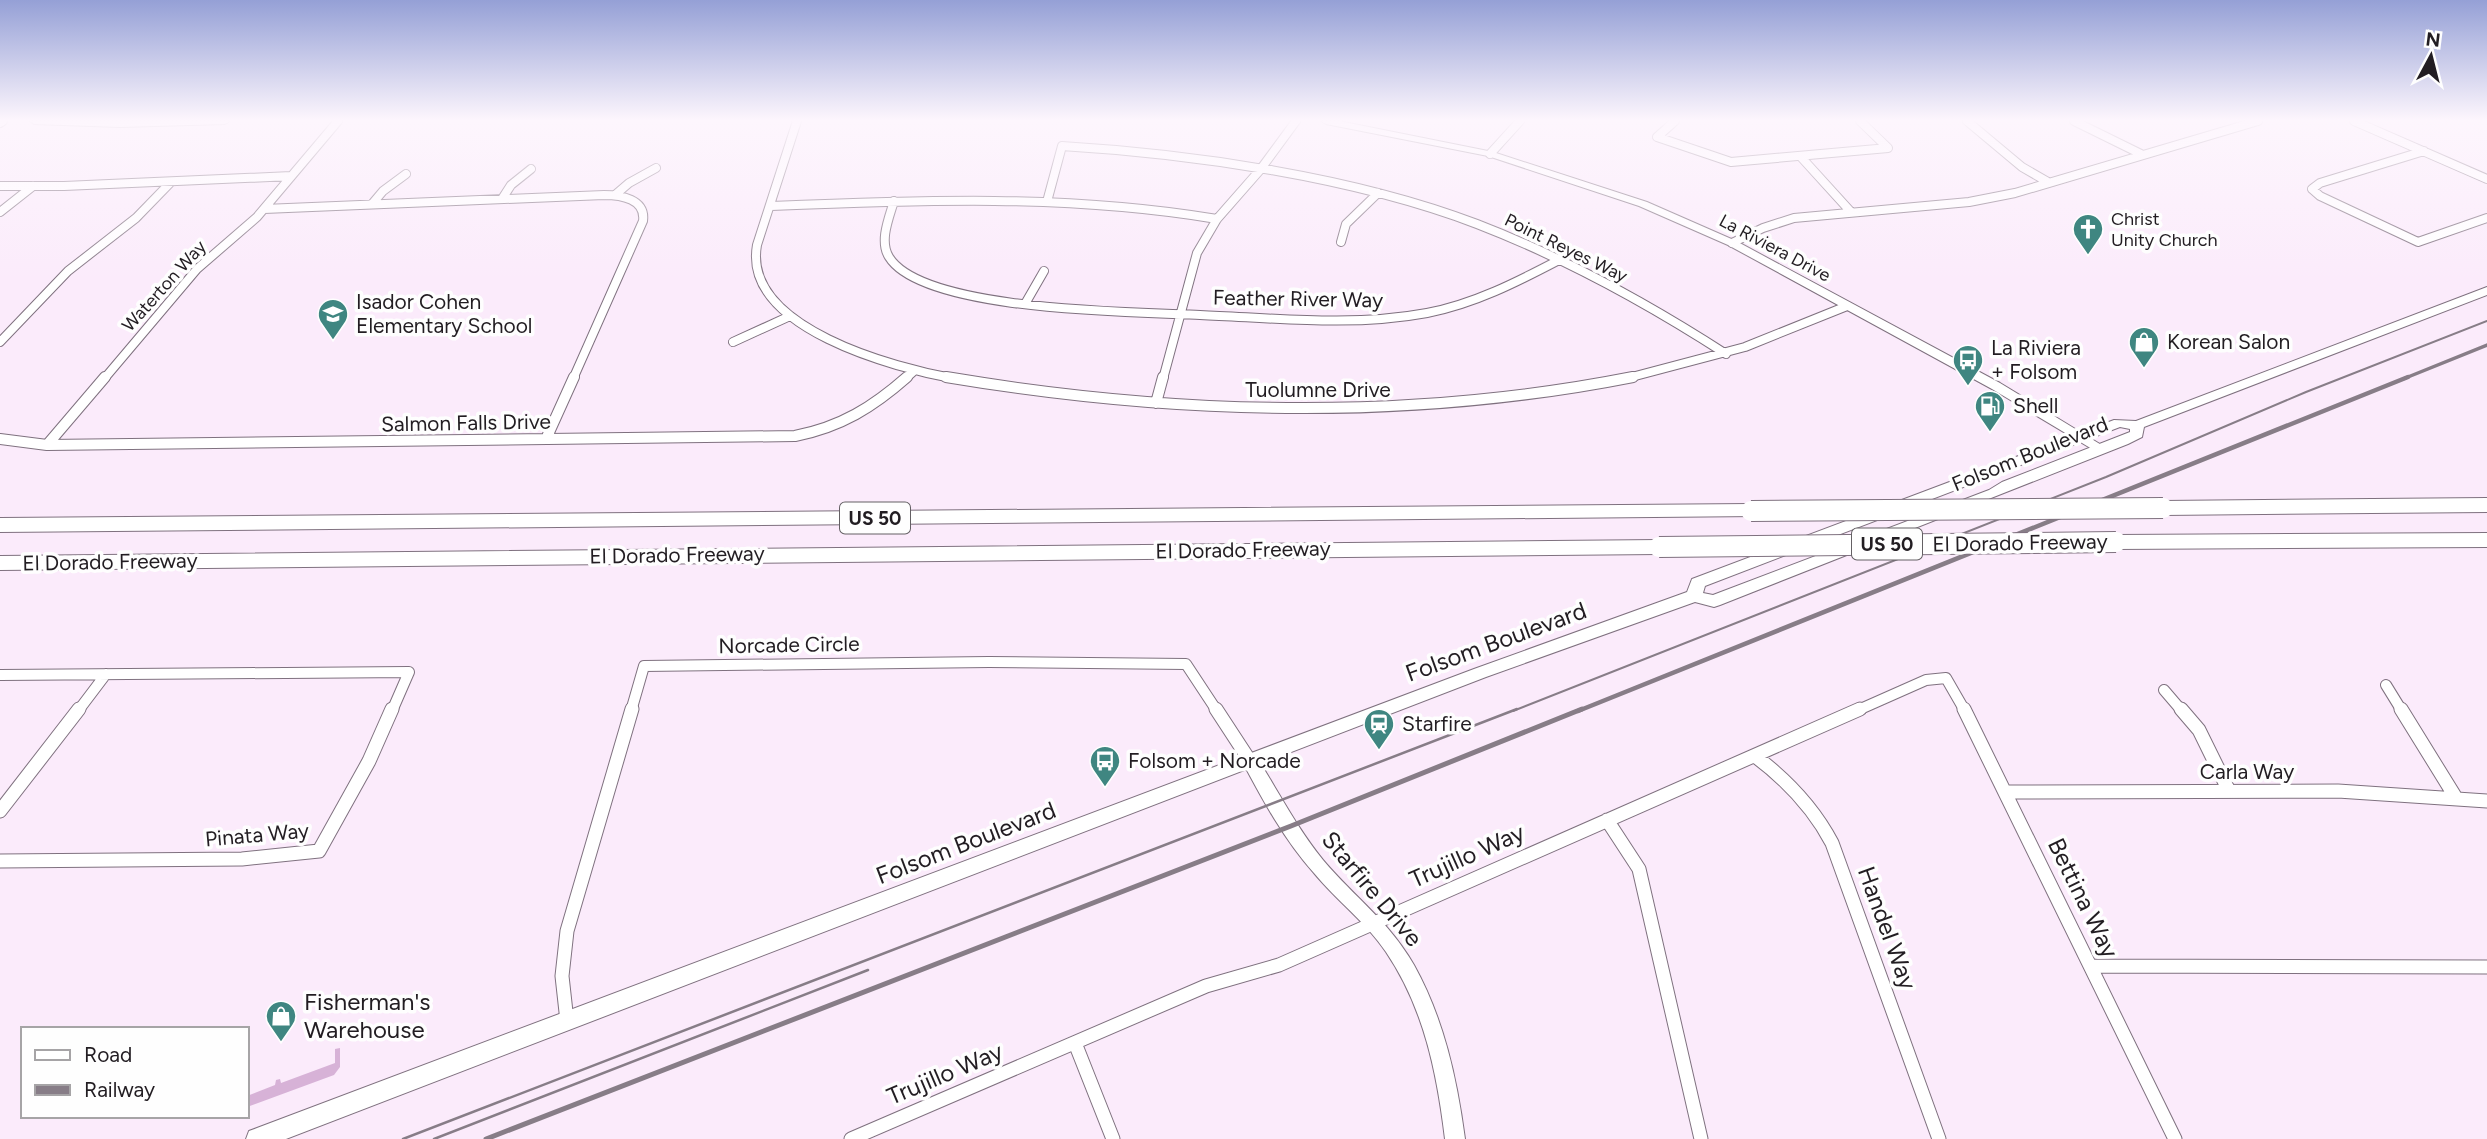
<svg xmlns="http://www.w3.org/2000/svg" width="2487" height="1139" viewBox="0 0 2487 1139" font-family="Figtree,sans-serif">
<rect width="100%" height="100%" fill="#fbebfb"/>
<!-- green -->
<path fill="#d7b2d7" d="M340 1048V1067L334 1075 247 1107V1096L275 1085 276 1080 280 1079 281 1083 335 1063V1049Z"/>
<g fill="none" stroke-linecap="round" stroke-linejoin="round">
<!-- minor-far2 casing -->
<g stroke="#7f717f" stroke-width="10">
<path id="minor-far2" d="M797 121 757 245C742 328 895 368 956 379
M1675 121 1657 137 1731 162 1888 148 1860 121
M1967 121 2022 167 2048 182
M2074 121 2141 154
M2354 121 2487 179
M0 123 3 121
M2424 151 2320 183 2312 189 2320 196 2418 242 2487 218
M1490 154 1520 121
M1801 157 1851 212
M0 186H64L291 176
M615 195 629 183 656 168
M1048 198 1062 146C1194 154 1354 177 1477 224 1565 258 1647 303 1726 354
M502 199 511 185 531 169
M894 201C889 218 879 241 889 257 923 312 1138 312 1200 315 1275 318 1352 327 1427 313 1474 304 1517 282 1559 260
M372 204 383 191 406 174
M770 206C920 200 1068 194 1217 219
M264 209 604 195C621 195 646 199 643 221L573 379
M0 212 33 186
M1341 242 1346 224 1378 193
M1732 243 1763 228 1794 218 1969 202 2015 193 2258 121
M1025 304 1044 271
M0 342 68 271 136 218 171 182
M733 342 790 316
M104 379 197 269 257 217 338 121
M905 379 914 371
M1163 379 1197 253 1217 219 1260 170 1296 121
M1624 379 1745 347 1847 306"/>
</g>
<!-- minor-far1 casing -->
<g stroke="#7f717f" stroke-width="12">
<path id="minor-far1" d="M946 377C1173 415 1405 422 1633 377
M1156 403 1163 377
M0 439 47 445 795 436C841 427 873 407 907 377
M546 439 574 377
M47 445 105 377
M0 675 409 672 392 711
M2386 685 2402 711
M2164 690 2182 711
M78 711 106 674
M631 711 644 666 989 662 1186 664 1217 711
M1856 711 1926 680 1946 678 1965 711"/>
</g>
<!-- minor casing -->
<g stroke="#7f717f" stroke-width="15">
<path id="minor" d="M1216 709 1250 761
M1964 709 2175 1139
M2181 709 2199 730 2229 791
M2401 709 2456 798
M1755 756C1787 780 1813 807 1832 843L1939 1139
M2007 792 2338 791 2487 801
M0 811 79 709
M1607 820 1639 869 1701 1139
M0 861 242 859 319 851 369 761 392 709
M2091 966 2487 967
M567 1021 562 976 567 931 632 709
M1075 1043 1113 1139
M851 1139 1206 986 1279 965 1860 709"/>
</g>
<!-- tertiary casing -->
<g stroke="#7f717f" stroke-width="2">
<path id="tertiary" d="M30 121H230L225 124 120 127 34 124Z
M1321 121H1339L1493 152 1647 202 1736 241 2000 383 2108 449 2107 452H2097L1992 389 1728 245 1639 206 1488 156 1326 124Z
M1250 755 1256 756C1278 791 1297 828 1323 860 1355 898 1388 920 1414 965 1444 1019 1457 1079 1465 1139H1445C1437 1073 1424 1008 1386 952 1366 922 1337 901 1314 873 1285 841 1262 799 1242 761L1244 756Z"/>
</g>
<!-- secondary casing -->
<g stroke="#7f717f" stroke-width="2">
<path id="secondary" d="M2487 287V295L2144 427 2142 437 2128 444 1720 605 1714 607 1695 602 1486 677 286 1139H246L249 1131 257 1128 1474 669 1687 592 1692 579 2114 420 2136 421ZM2120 427 2130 429V432L2002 482 1989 490 1713 595 1703 593 1705 586Z"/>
</g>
<!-- motorway casing -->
<g stroke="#7f717f" stroke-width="2">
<path id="motorway" d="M2487 498V512L2163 515 2156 513 2153 508 2156 503 2163 501Z
M1751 504 1758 506 1761 511 1758 516 0 532V518Z
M2487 533V547L2116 549 2109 547 2106 542 2109 537 2116 535Z
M1659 540 1666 542 1669 547 1666 552 1659 554 0 570V556Z"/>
</g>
<!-- minor-far2 -->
<use href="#minor-far2" stroke="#fff" stroke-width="8"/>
<!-- minor-far1 -->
<use href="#minor-far1" stroke="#fff" stroke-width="10"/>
<!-- minor -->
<use href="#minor" stroke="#fff" stroke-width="13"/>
<!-- tertiary -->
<use href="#tertiary" fill="#fff" fill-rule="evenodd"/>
<!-- secondary -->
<use href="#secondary" fill="#fff" fill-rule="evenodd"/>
<!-- motorway -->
<use href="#motorway" fill="#fff" fill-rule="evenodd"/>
<!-- tram-far1 -->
<path stroke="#877d87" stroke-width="2" d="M1513 711 2106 477 2306 392 2487 321"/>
<!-- tram -->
<path stroke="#877d87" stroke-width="2.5" d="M403 1139C774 994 1147 855 1517 709
M434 1139 868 970"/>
<!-- rail-far2 -->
<path stroke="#877d87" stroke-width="3.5" d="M2403 379 2487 345"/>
<!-- rail-far1 -->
<path stroke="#877d87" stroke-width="4.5" d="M1578 711 2408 377"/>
<!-- rail -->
<path stroke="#877d87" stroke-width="5" d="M486 1139 1291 826 1582 709"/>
<!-- motorway-bridge casing -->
<g stroke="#7f717f" stroke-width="22" stroke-linecap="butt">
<path id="motorway-bridge" d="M1751 511 2163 508
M1659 547 2116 542"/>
</g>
<!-- motorway-bridge -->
<use href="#motorway-bridge" stroke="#fff" stroke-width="20"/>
</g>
<!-- sky -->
<linearGradient id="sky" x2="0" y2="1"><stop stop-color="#95a0d6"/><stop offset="0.43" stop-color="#fdf6fd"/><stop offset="1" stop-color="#fdf6fd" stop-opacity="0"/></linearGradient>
<rect width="2487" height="280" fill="url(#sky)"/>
<!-- icons -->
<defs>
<g id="church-pin" transform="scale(1.575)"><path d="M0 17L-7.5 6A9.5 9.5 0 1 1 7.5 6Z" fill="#3f8681" stroke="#fefefe"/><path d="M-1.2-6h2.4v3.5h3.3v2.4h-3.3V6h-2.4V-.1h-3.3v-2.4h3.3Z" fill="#fff"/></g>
<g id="school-pin" transform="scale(1.575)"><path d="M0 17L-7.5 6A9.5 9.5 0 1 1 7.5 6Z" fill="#3f8681" stroke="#fefefe"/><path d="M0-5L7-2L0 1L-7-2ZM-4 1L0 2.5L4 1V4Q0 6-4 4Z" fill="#fff"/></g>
<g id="shop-pin" transform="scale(1.575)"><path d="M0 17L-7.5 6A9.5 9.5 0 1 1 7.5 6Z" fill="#3f8681" stroke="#fefefe"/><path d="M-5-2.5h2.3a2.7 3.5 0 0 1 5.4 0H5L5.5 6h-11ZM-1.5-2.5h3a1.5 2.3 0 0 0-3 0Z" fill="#fff"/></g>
<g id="bus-pin" transform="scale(1.575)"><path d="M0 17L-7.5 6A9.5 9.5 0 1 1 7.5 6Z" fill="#3f8681" stroke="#fefefe"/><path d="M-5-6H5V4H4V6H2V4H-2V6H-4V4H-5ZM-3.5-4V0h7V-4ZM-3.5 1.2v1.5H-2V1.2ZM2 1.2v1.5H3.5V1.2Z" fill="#fff"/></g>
<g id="fuel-pin" transform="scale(1.575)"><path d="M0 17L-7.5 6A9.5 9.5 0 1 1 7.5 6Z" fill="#3f8681" stroke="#fefefe"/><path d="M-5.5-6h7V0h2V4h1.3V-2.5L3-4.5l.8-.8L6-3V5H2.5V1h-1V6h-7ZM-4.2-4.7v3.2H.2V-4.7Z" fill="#fff"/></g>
<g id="station-pin" transform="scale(1.575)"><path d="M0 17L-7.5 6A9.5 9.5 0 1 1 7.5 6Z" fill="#3f8681" stroke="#fefefe"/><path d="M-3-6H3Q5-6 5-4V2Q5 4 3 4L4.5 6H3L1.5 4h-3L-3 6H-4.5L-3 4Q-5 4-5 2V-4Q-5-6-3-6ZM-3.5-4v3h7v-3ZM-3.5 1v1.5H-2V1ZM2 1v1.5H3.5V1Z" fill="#fff"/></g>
</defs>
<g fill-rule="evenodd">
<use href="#church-pin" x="2088" y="229"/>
<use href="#school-pin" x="333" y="314"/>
<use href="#shop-pin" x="2144" y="342"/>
<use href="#bus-pin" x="1968" y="360"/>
<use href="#fuel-pin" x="1990" y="406"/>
<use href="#station-pin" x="1379" y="724"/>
<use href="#bus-pin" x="1105" y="761"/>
<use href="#shop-pin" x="281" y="1016"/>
</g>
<g text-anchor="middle" stroke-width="7" stroke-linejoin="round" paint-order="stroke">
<!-- far-poi labels -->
<g font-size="18" fill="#221d22" stroke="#fefefe" text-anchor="start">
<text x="2111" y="225">Christ<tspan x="2111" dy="21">Unity Church</tspan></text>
</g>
<!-- far-street labels -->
<g font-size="18" fill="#221d22" stroke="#fefefe">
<text transform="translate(1566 248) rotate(26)" y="6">Point Reyes Way</text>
<text transform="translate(1775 248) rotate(28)" y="6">La Riviera Drive</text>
<text transform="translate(164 286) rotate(-48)" y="6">Waterton Way</text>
</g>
<!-- shield labels -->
<g fill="#fefefe" stroke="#646064" stroke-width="2">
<rect x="840" y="502.5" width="70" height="31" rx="5"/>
<rect x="1852" y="528.5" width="70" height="31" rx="5"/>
</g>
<g font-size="19" font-weight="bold" fill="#221d22">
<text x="875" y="525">US 50</text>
<text x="1887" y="551">US 50</text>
</g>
<!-- street labels -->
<g font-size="21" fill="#221d22" stroke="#fefefe">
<text transform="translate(1298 299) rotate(1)" y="7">Feather River Way</text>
<text x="1318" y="397">Tuolumne Drive</text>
<text transform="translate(466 423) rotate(-1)" y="7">Salmon Falls Drive</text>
<text transform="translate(2030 454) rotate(-22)" y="7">Folsom Boulevard</text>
<text transform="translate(2020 543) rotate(-1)" y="7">El Dorado Freeway</text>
<text transform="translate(1243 550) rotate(-1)" y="7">El Dorado Freeway</text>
<text transform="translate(677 555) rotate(-1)" y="7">El Dorado Freeway</text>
<text transform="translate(110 562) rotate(-1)" y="7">El Dorado Freeway</text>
<text transform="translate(789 645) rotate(-1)" y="7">Norcade Circle</text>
<text x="2247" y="779">Carla Way</text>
<text transform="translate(257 835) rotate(-5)" y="7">Pinata Way</text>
</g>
<!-- poi labels -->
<g font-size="21" fill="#221d22" stroke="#fefefe" text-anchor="start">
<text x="356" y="309">Isador Cohen<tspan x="356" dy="24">Elementary School</tspan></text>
<text x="2167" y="349">Korean Salon</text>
<text x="1991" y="355">La Riviera<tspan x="1991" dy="24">+ Folsom</tspan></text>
<text x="2013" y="413">Shell</text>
<text x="1402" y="731">Starfire</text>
<text x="1128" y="768">Folsom + Norcade</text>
</g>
<!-- near-street labels -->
<g font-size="24" fill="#221d22" stroke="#fefefe">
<text transform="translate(1496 642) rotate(-20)" y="8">Folsom Boulevard</text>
<text transform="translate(966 843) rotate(-21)" y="8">Folsom Boulevard</text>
<text transform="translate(1467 856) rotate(-24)" y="8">Trujillo Way</text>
<text transform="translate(1372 889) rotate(50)" y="8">Starfire Drive</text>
<text transform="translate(2083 898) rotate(64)" y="8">Bettina Way</text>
<text transform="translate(1887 928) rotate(70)" y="8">Handel Way</text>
<text transform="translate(945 1074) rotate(-23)" y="8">Trujillo Way</text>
</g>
<!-- near-poi labels -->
<g font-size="24" fill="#221d22" stroke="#fefefe" text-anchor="start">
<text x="304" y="1010">Fisherman's<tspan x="304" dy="28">Warehouse</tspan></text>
</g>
</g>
<!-- legend -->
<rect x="21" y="1027" width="228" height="91" fill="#fefefe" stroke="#a6a4a6" stroke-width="2"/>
<rect x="35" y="1050" width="35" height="10" fill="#ffffff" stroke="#a6a4a6" stroke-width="2"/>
<text x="84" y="1062" font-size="21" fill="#221d22">Road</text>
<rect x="35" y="1085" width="35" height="10" fill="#877d87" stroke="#a6a4a6" stroke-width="2"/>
<text x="84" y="1097" font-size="21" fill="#221d22">Railway</text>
<!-- north arrow -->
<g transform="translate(2431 56) rotate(7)" stroke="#fefefe" stroke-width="5" paint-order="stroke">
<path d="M0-5L12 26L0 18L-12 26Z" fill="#221d22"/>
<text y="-10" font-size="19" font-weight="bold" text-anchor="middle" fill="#221d22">N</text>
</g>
</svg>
